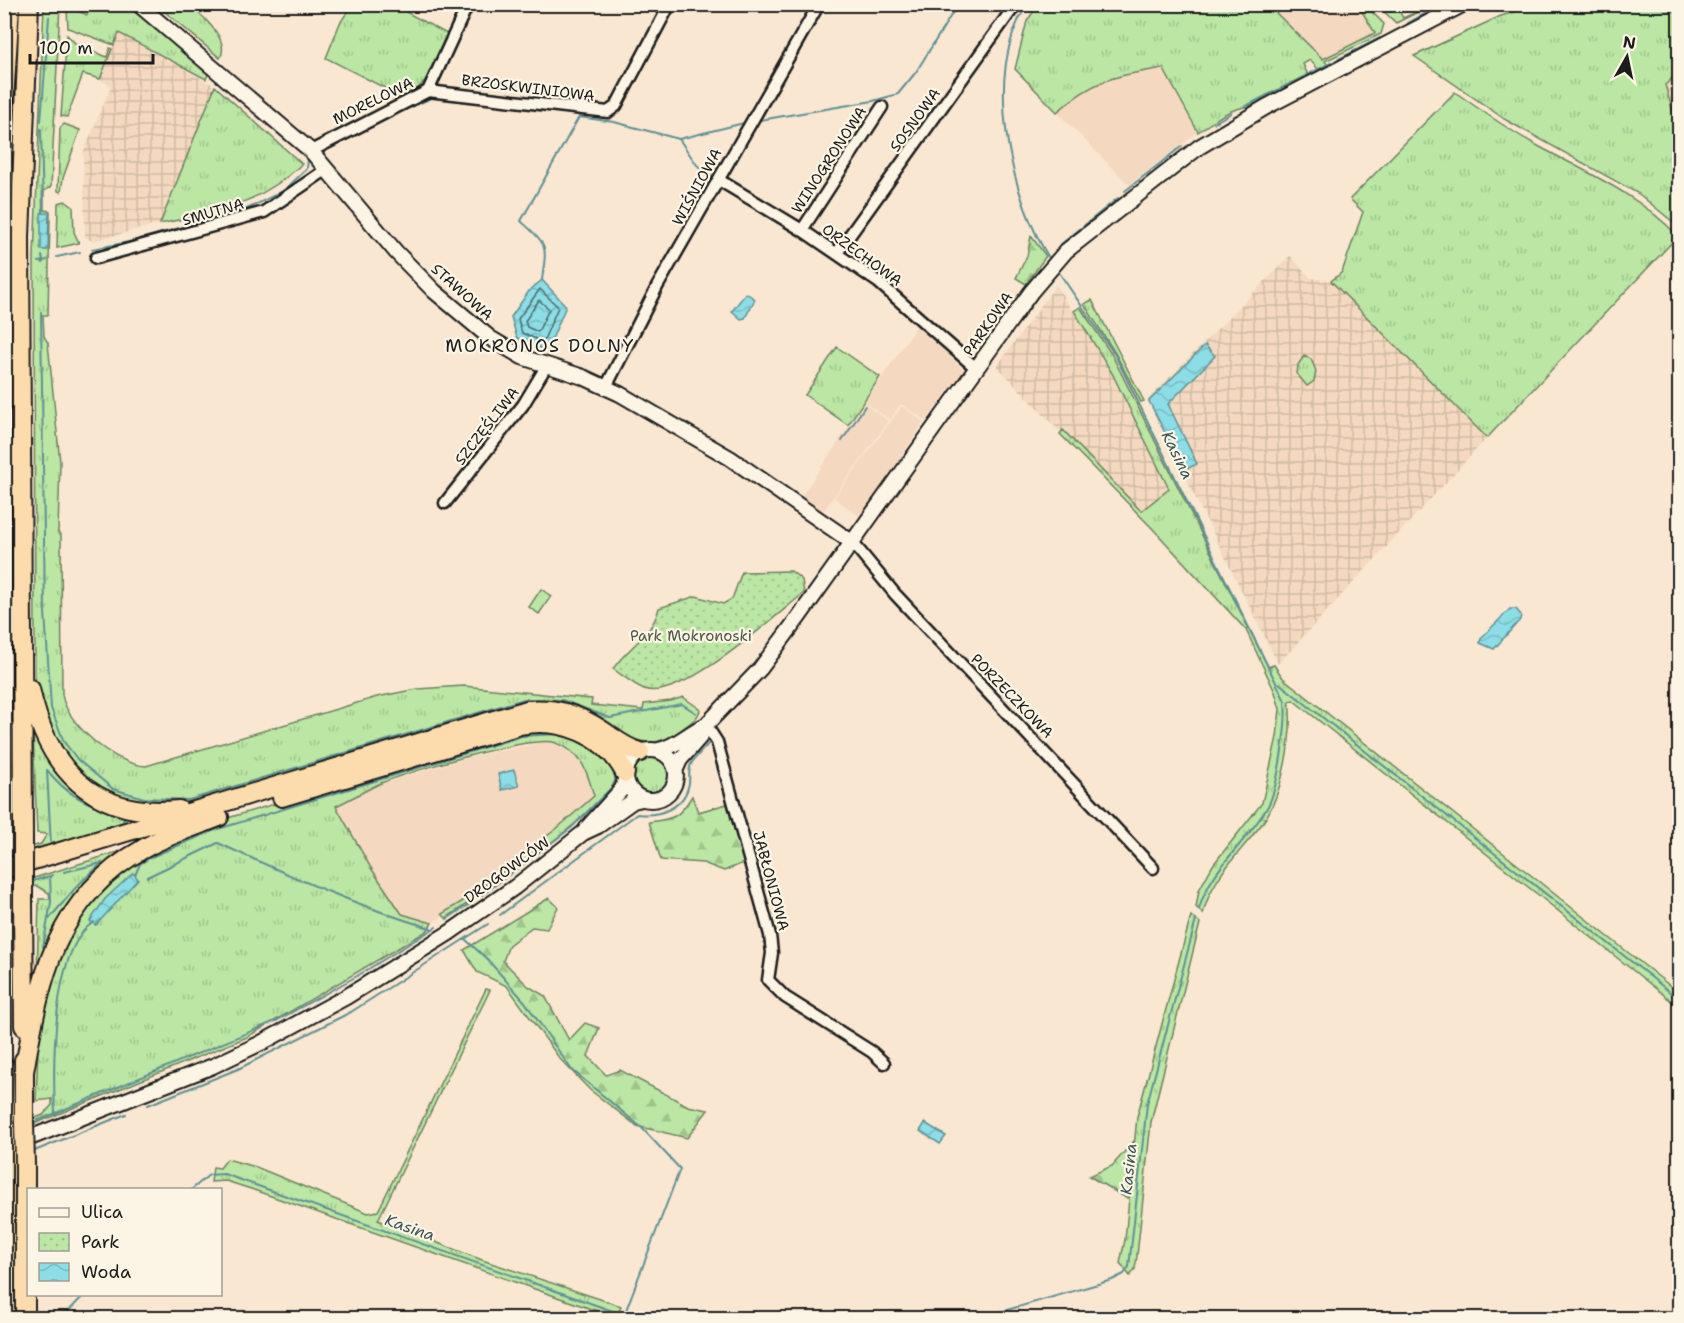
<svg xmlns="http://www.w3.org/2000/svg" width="1684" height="1323" viewBox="0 0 1684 1323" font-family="'Shantell Sans',sans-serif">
<defs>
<pattern id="industrial-grid" width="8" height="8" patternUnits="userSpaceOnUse" patternTransform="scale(1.5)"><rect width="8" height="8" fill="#f4d9c0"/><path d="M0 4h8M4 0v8" fill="none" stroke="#d1baa4"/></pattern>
<pattern id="grass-tufts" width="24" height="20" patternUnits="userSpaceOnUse" patternTransform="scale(1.5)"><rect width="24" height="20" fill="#bbe6a3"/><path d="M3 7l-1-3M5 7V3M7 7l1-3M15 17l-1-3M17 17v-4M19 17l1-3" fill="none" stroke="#a0c58c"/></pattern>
<pattern id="forest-firs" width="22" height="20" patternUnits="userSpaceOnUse" patternTransform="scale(1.5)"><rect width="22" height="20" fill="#bbe6a3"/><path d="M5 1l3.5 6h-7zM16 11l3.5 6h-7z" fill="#a0c58c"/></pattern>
<pattern id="park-dots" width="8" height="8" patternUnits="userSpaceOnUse" patternTransform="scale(1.5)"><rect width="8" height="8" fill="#bbe6a3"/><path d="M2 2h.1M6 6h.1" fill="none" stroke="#a0c58c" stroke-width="1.8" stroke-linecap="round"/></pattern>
<pattern id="water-waves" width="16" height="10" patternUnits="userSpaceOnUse" patternTransform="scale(1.5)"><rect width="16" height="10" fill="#8cdde5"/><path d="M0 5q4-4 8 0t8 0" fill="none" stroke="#78bdc4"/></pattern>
</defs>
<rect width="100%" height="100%" fill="#fae7d1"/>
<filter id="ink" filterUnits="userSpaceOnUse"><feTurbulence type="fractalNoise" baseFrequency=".0167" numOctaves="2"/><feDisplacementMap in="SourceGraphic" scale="12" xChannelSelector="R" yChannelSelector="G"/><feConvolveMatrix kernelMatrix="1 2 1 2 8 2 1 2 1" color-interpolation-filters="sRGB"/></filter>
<g filter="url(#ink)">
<!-- built -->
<path fill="#f4d9c0" d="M1268 5H1358L1375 33 1323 59Z
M1163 68 1198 132 1129 185 1057 112 1080 92 1110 77Z
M917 325 964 370 926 421 901 404 890 420 865 403Z
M864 404 889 421 822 513 801 497Z
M902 406 924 422 861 517 834 498Z
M549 741 558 743 584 762 595 796 555 830 509 864 508 868 444 916 432 923 402 914 371 868 335 806 382 783 473 756Z"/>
<!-- industrial -->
<path fill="url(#industrial-grid)" d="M118 33 215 86 160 224 92 241 85 237 83 153 111 86 100 79Z
M1679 72V132L1665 85Z
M1290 256 1311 278 1331 281 1487 438 1278 664 1147 400Z
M1056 285 1112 373 1169 489 1141 512 1064 431 1061 433 997 366Z"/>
<!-- grass -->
<path fill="url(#grass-tufts)" stroke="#6c8160" stroke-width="1.5" d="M1541 4 1679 5V72L1665 85 1679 132V227L1639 194 1506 120 1414 56 1501 16Z
M44 5H60L51 187 44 191V210L50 211V215L48 315H43L44 336 48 343 60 462 58 532 61 536 62 694C66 725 116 765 146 766L377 697 417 689 464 686 592 699 591 705 643 710 644 704 671 701 683 697 700 709C699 719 689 723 682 729 647 756 626 736 594 716L168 806 109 795 65 762 37 698 35 673 34 257Z
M92 5H127L151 21 209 72 206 79 119 33 114 45 68 28 67 10 70 7 87 15Z
M157 5H191C203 17 231 40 220 58Z
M352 5H393L449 35C437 59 430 85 404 98L326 58 340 23Z
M1038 5H1268L1323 59 1375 33 1358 5H1365L1384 24 1381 34 1325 61 1329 68 1318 69 1310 60 1303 64 1307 73C1299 94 1253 104 1234 110 1222 113 1209 125 1198 132L1163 68C1115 76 1094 79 1057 112L1015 69 1027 21Z
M1377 5H1396L1403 18 1432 5 1396 23Z
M67 35 76 44 107 57 110 48 112 49 100 79 83 74 67 117 61 116Z
M215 86 302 164C259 205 216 212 160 224Z
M1455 92C1483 112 1510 131 1540 147 1590 174 1639 195 1678 236L1487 438 1331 281 1342 272 1363 212 1350 199Z
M64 124 80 130 63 178 61 192 58 191 60 128Z
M65 201 73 207 74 232 79 243 57 248 58 203Z
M1092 300 1144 401 1141 402 1115 353 1084 304Z
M1080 307 1112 355 1268 667 1274 665 1283 678 1679 993V1007L1293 700 1289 701C1294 735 1282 798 1261 825 1239 854 1211 878 1203 914L1196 907 1199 890 1213 865 1262 803 1277 737 1280 709 1275 692 1246 630 1153 529 1060 434 1063 430 1141 511 1169 489 1112 373 1074 311Z
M837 347 880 377 848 425 805 395Z
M1304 356 1311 359 1316 371 1314 381 1307 386 1297 374 1298 365Z
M560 730C573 737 595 744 605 754 610 760 616 773 615 780 610 804 508 874 485 892L478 893 471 898V901L446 918 442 914 463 901V897L478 886H483L508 868 509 864 555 830 594 796C587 772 583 753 556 743 533 734 408 772 381 783 366 790 351 799 336 806L371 868 402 914 432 923 427 931 247 1037 5 1136V1130L43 1115 52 1105V1099L36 1101 39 1020 61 943 106 882 185 833 231 817 518 731Z
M33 731H36L56 765 158 816 5 862V855L41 844 47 834 37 833Z
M632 775a19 19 0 1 1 38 0a19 19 0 1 1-38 0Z
M143 844 116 864 37 977 39 899H50L49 893 37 886 5 895V887Z
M1191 916 1200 923 1151 1122 1137 1256 1135 1269 1130 1276 1120 1263 1125 1240 1137 1117Z
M486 989 490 990 378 1220 482 1260 621 1306 617 1318 251 1189 226 1181 211 1182 213 1167 220 1168 227 1159 256 1167 368 1213 378 1211Z"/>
<!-- forest -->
<path fill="url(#forest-firs)" stroke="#6c8160" stroke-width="1.5" d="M1031 236 1046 256 1026 284 1016 278 1027 256Z
M692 796 698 812 727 804 746 862 724 871 703 863 661 860 649 822C675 819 679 817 692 796Z
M549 898 558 907 547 929 532 927 509 945 503 961 528 986 545 996 569 1040 585 1023 599 1028 588 1056 606 1075 620 1070 688 1106 708 1110 687 1138 637 1126 590 1090 560 1059 507 986 477 972 464 950Z
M1134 1141 1128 1198H1126L1089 1176 1112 1166Z"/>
<!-- park -->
<path fill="url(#park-dots)" stroke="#6c8160" stroke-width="1.5" d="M791 571 802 580 804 593C776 615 680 703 644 689 634 685 622 675 613 669 628 646 652 637 659 608L696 596 723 604 732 599 742 572Z"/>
<!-- garden -->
<path fill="#bbe6a3" stroke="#6c8160" stroke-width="1.5" d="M541 589 551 596 539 614 529 607Z"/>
<!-- water -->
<path fill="url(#water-waves)" stroke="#5f9095" stroke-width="1.5" d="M41 213H49L48 250H41Z
M542 280 566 306 547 351 517 338 511 317 529 291Z
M746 293 755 299 745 318 741 319 732 311Z
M1205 345 1215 356 1168 404 1197 464 1184 470 1149 401Z
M1510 609H1516L1521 615 1520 620 1494 649 1480 643 1481 638Z
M514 770 519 786 502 790 498 774Z
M133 873 138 879 96 925 90 921 105 899Z
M925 1123 946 1136 940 1144 920 1131Z"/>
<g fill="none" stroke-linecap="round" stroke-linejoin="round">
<!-- shore -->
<path stroke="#49696c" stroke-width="1.5" d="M540 289 558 307 543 342 522 333 518 319Z
M539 300 549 309 538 332 527 327 525 321Z"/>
<!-- stream -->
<path stroke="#5f9095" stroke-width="2" d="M1028 4C981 70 1010 198 1051 261
M1408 23 1431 10
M1244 107 1380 38
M760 120 873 101 898 94 916 72 958 4
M41 121 49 17
M378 122 429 99
M1214 123 1231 113
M41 129 43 213
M679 139 697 165 712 176
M323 152 357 133
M1125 191 1182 146
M1060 245 1118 198
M92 249 129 242 245 210 283 191 307 169 308 159 291 144
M42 256 43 263
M57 257 80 252
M39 262 47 260
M1058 271 1115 355 1285 701C1288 723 1278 787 1268 806 1247 843 1211 867 1199 909
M542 280C547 243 548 246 521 221L579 117 614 122 679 139 744 123
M41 312 45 612 51 708 64 742 78 760 113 789 144 798 189 800 524 699 562 700 610 718 682 704 696 713
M842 441 865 406
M1279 683 1680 1000
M580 741 596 751
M51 846 47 770C72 801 90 803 124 818L123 822 75 838
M135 875 140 864 151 857 215 830 522 736 558 734
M147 877 218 843C288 875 359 907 433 929L436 927
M30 882 50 876
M4 889 16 886
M482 895 571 828 615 784V772
M500 915 637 814C659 817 685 808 689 783 690 777 688 770 691 764 696 756 704 749 710 742
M49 919 78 885 102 863 64 872
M447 919 473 902
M465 939 487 959 525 1002 571 1069 642 1128 680 1169 623 1318
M43 947 51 902 50 876 53 875
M148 1105 238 1069 351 1012 488 924
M55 1114C53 1069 51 948 94 922
M32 1123 278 1020 357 976 433 929
M32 1152 126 1114
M191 1190 209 1175 224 1174 624 1315
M62 1318 85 1294
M636 1318H641
M979 1318 1112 1280 1124 1274 1129 1267 1147 1104 1196 920"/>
<!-- street casing -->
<g stroke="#1c1c1c" stroke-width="15">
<path id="street" d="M428 91 608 112 616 106 670 4
M311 151 428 91 468 4
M719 180 802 230 878 282 977 369
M802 230 882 107
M837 253 1016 4
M96 258 264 212 327 169
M606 387 657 287 819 4
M445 503 523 405 547 365
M853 543 895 594 1153 868
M706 725 717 742 770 935 772 953 768 980 785 997 872 1052 884 1063"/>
</g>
<!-- secondary casing -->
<g stroke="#1c1c1c" stroke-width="18">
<path id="secondary" d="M138 4 311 151 396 252 434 291 490 338 522 357 583 377 620 394 730 458 853 543
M626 775a25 25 0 1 1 50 0a25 25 0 1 1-50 0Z
M659 750C676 747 689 732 706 725
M676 769 680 760 700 737 706 725 760 669 798 618 1031 292 1066 251 1199 147 1266 107 1464 4
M586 829 622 789 625 780
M4 1148 213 1066 261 1043 346 997 449 933 515 887 583 833 598 826 633 801 642 799"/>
</g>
<!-- highway casing -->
<g stroke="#1c1c1c" stroke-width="22">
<path id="highway" d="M4 100 10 4
M30 689C47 768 93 819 179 810
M282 797 520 725C561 717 606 735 625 773
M23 836 20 237 29 4
M4 869 527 710C556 707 579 715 603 731 615 739 625 748 640 752
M23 902 24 1026
M24 1060V1121
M4 1066 5 1127
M24 1072C40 980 54 899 143 849 166 835 194 827 219 817
M25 1165V1318
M5 1173V1318"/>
</g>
<!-- street -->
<use href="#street" stroke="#fcf5e5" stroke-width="10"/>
<!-- secondary -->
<use href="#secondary" stroke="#fcf5e5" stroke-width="14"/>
<!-- highway -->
<use href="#highway" stroke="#fcdcac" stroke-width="18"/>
<!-- highway-bridge casing -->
<g stroke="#1c1c1c" stroke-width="22" stroke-linecap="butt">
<path id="highway-bridge" d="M23 836V902
M24 1121 25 1165
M5 1127V1173"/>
</g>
<!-- highway-bridge -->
<use href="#highway-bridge" stroke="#fcdcac" stroke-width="18"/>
</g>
</g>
<g text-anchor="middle" stroke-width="4.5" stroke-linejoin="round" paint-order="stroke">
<!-- street labels -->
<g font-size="15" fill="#1c1c1c" stroke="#fcf5e5">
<text transform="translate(528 88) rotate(7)" y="5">BRZOSKWINIOWA</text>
<text transform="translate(373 101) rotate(-26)" y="5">MORELOWA</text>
<text transform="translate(915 120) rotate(-54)" y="5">SOSNOWA</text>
<text transform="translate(829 160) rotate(-57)" y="5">WINOGRONOWA</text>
<text transform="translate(697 187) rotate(-61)" y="5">WIŚNIOWA</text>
<text transform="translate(213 212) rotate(-16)" y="5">SMUTNA</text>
<text transform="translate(862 255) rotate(36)" y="5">ORZECHOWA</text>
<text transform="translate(462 292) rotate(42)" y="5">STAWOWA</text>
<text transform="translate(988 324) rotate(-55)" y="5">PARKOWA</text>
<text transform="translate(487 426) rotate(-52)" y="5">SZCZĘŚLIWA</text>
<text transform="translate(1012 696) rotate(46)" y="5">PORZECZKOWA</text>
<text transform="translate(507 870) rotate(-36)" y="5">DROGOWCÓW</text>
<text transform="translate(771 881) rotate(75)" y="5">JABŁONIOWA</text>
</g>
<!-- park labels -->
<g font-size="15" fill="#4c5944" stroke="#fcf5e5">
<text x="691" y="641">Park Mokronoski</text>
</g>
<!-- water labels -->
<g font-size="16" font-style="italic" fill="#3e5658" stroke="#fcf5e5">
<text transform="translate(1178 455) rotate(64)" y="6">Kasina</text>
<text transform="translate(1128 1169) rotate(-84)" y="6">Kasina</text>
<text transform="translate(410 1227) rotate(19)" y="6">Kasina</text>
</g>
<!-- quarter labels -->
<g font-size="18" letter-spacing="1.5" fill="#1c1c1c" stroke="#fcf5e5">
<text x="540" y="352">MOKRONOS DOLNY</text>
</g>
</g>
<!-- margin -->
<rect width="1684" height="1323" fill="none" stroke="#fcf5e5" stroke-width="24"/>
<rect x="12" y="12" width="1660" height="1299" fill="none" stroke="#1c1c1c" stroke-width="2" filter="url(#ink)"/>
<!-- legend -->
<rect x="27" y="1188" width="195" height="108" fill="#fcf5e5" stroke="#a29e95" stroke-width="1.5"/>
<rect x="39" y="1208" width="30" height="9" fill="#fcf5e5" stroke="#a29e95" stroke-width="1.5"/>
<text x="81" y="1218" font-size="18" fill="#1c1c1c">Ulica</text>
<rect x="39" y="1233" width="30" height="18" fill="url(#park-dots)" stroke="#a29e95" stroke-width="1.5"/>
<text x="81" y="1248" font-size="18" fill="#1c1c1c">Park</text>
<rect x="39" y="1263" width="30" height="18" fill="url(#water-waves)" stroke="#a29e95" stroke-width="1.5"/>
<text x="81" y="1278" font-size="18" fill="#1c1c1c">Woda</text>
<!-- north arrow -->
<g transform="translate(1627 57) rotate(9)" stroke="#fcf5e5" stroke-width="4.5" paint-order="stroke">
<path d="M0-4.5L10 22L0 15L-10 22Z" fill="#1c1c1c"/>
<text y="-9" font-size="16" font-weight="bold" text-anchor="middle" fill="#1c1c1c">N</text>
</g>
<!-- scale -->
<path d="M30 54v9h123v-9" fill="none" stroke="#1c1c1c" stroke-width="3"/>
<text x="39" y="54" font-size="18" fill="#1c1c1c" stroke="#fcf5e5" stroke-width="4.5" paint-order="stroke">100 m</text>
</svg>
